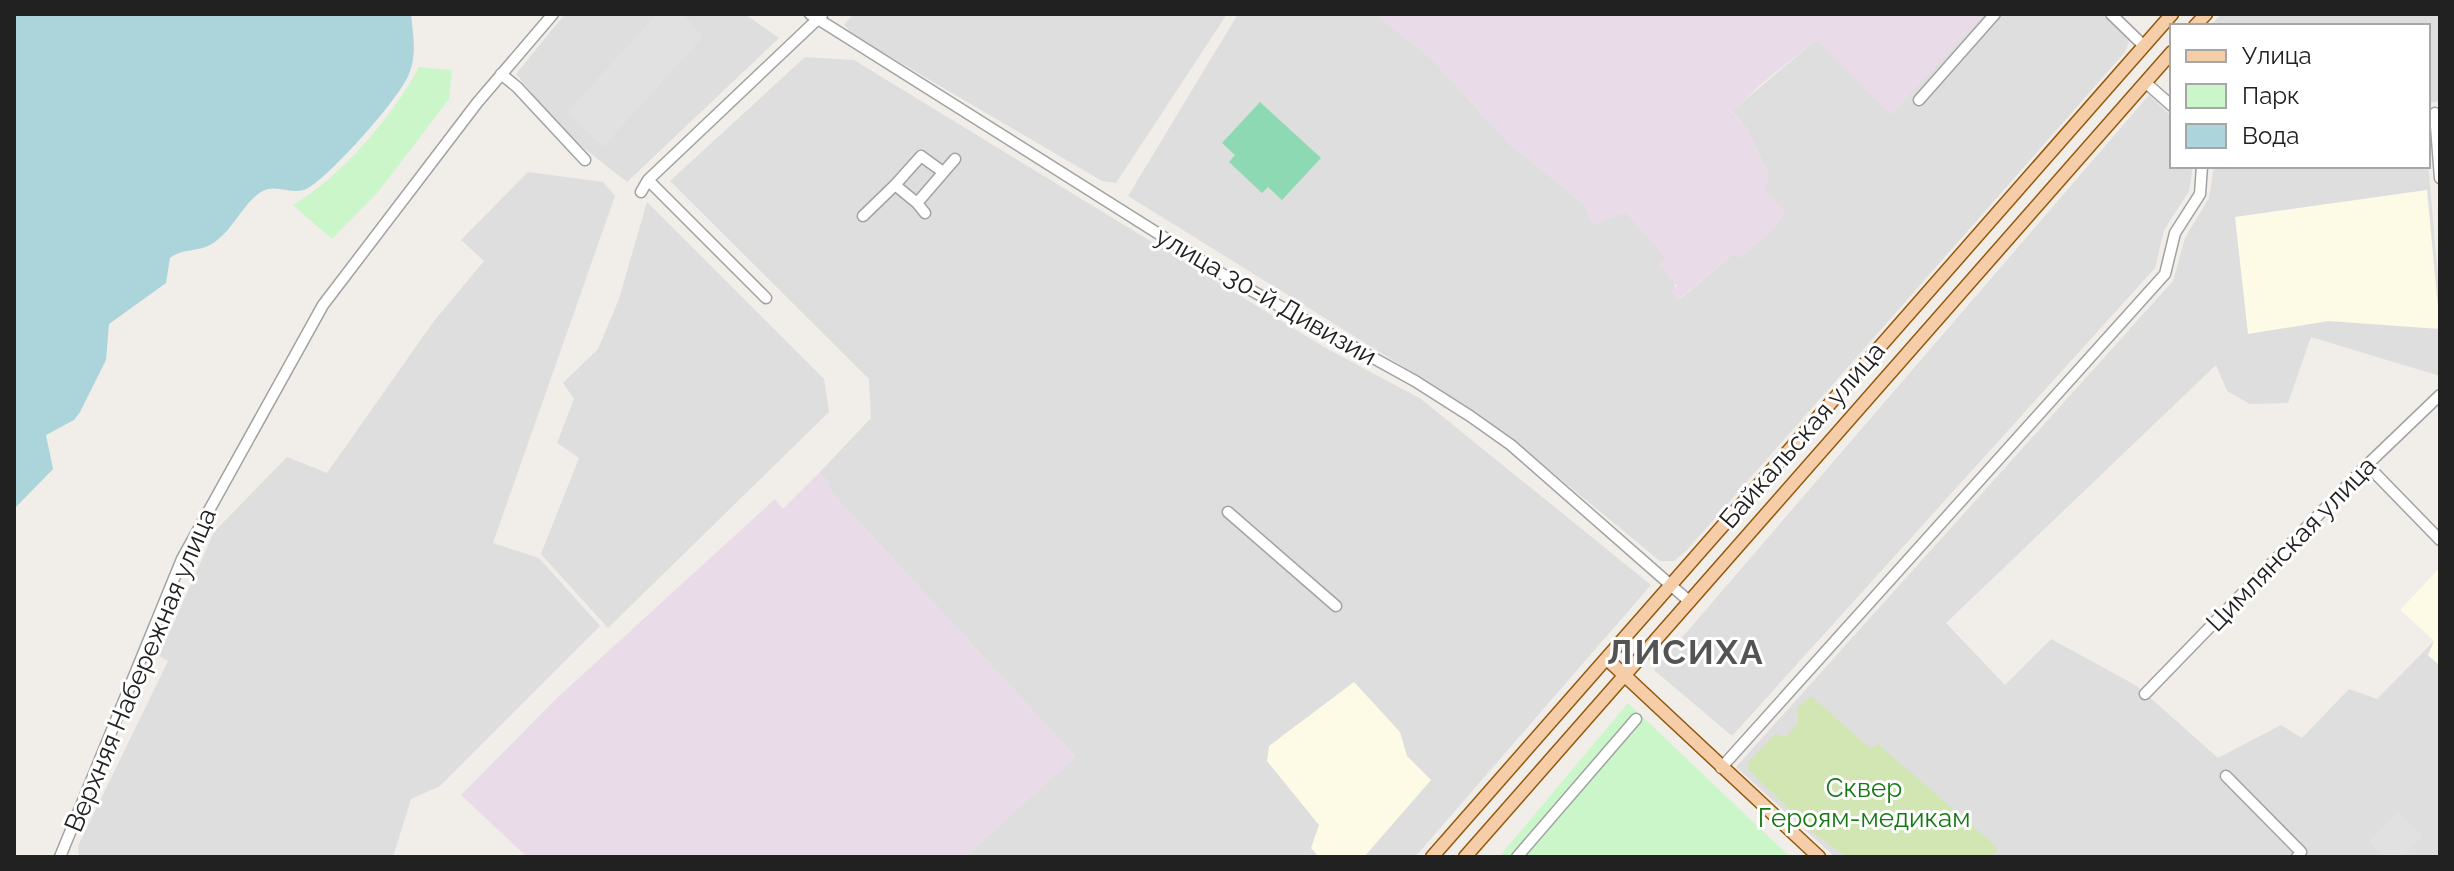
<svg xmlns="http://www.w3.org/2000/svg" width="2454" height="871" viewBox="0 0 2454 871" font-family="Raleway,sans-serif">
<rect width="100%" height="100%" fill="#f1ede8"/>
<!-- residential -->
<path fill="#dfdede" d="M565 14H745L779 38 627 182 567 135 516 74Z
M853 14H1227L1116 183 1102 181 855 36 844 25Z
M1238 14H1376L1433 60 1508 143 1584 204 1593 224 1626 212 1667 259 1679 300 1734 253 1739 258 1769 175 1747 129 1732 111 1817 39 1891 114 1984 14H2102L2130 39 2125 52 1687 550 1674 561H1660L1547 468 1420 377 1128 196Z
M2221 14H2440V101L2428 103V26H2210Z
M805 57 854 60 1324 347 1421 399 1651 585 1415 857H965L1075 756 832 493 829 483 819 473 871 418 869 379 670 181Z
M2149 95 2172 117V166H2193L2189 191 2164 230 2155 268 1732 736 1654 670Z
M2428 162 2440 302V376L2311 337 2288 403 2250 404 2227 391 2216 365 1946 623 2005 685 2051 639 2137 686 2218 758 2281 725 2302 738 2349 689 2377 699 2434 641 2400 610 2440 567V857H1835L1736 767 2173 281 2185 238 2209 198 2214 166H2428Z
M528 172 603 182 615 196 493 543 539 558 600 626 440 786 411 799 393 857H79L78 846 168 661 159 656 214 532 287 457 327 473 434 321 484 261 461 240Z
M647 202 824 379 829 412 608 628 541 554 579 458 557 443 574 399 563 383 598 349 619 299Z"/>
<!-- industrial -->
<path fill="#e9dbe8" d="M1376 14H1984L1891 115 1817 39 1760 85 1732 112 1747 129 1769 175 1765 189 1786 212 1771 232 1739 259 1734 253 1678 300 1671 292 1677 286 1659 265 1666 258 1626 212 1593 225 1584 204 1508 143 1433 60Z
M819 473 829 483 832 493 1076 757 965 857H527L461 795 557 698 775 499 783 509Z"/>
<!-- education -->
<path fill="#fdfbe5" d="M2427 190 2440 329 2329 321 2248 334 2235 217Z
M2440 567V666L2428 655 2434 641 2400 610Z
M1354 682 1400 732 1407 756 1431 780 1364 857H1319L1311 848 1319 825 1267 761 1269 746Z"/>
<!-- grass -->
<path fill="#d1e6b3" d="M1811 696 1871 749 1878 744 1998 848 1992 857H1847L1812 832 1748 769 1749 761 1775 734 1786 737 1798 723V707Z"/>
<!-- park -->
<path fill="#caf6ca" d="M419 67 452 70 449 99 378 192 332 239 293 205C340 178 394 115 419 67Z
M1628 703 1790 857H1499Z"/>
<!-- pitch -->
<path fill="#8dd9b4" d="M1260 102 1321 158 1282 200 1268 187 1262 193 1229 162 1235 155 1222 143Z"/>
<!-- parking -->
<path fill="#e1e1e1" d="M657 14H683L703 37 603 147 567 112Z
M2399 812 2423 836 2402 857H2385L2369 842Z"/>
<!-- water -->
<path fill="#acd4db" d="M14 14H411C413 35 417 54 409 74 400 98 330 176 308 188 293 197 276 182 261 192 241 205 233 232 210 245 197 252 183 248 170 258L166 283 109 324 106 360 80 412 74 420 46 435 53 469 14 509Z"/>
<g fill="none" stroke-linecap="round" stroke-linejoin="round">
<!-- minor casing -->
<g stroke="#a2a2a2" stroke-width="13">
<path id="minor" d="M810 14 1227 277 1415 381 1470 416 1511 445 1690 602
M2111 14 2144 46
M501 74 517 87 585 160
M2145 82 2172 106
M1919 100 1995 14
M2435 113 2440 178
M648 180 766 298
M641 192 648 180 822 15
M917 203 895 185 921 156 943 172
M925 213 917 203 955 159
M863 216 895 185
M2367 465 2440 540
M1228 512 1336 606
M2145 694 2367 465 2440 395
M1721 768 2165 274 2175 233 2200 194 2202 166
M2226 776 2301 852 2297 857
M60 857 182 559 323 305 477 103 553 14
M1517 857 1636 719"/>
</g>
<!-- major casing -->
<g stroke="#93590b" stroke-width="15">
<path id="major" d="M2195 26 2206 14
M1607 659 1819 857
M1432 857 2172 14
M1465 857 2172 52"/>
</g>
<!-- minor -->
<use href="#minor" stroke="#fff" stroke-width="10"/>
<!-- major -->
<use href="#major" stroke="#f5cda8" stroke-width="12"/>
</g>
<g text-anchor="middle" stroke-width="6" stroke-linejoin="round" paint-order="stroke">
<!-- street labels -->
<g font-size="26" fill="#212121" stroke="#fff">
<text transform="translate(1266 296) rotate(30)" y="9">улица 30-й Дивизии</text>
<text transform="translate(1802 435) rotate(-49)" y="9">Байкальская улица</text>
<text transform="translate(2291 544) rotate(-46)" y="9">Цимлянская улица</text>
<text transform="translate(140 670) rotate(-67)" y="9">Верхняя Набережная улица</text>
</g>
<!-- park labels -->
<g font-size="26" fill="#157a14" stroke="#fff">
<text x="1864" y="797">Сквер<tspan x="1864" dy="30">Героям-медикам</tspan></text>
</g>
<!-- district labels -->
<g font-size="34" font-weight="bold" letter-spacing="2" fill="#545454" stroke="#fff">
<text x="1686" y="664">ЛИСИХА</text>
</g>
</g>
<!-- border -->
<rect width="2454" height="871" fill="none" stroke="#212121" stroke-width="32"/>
<!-- legend -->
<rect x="2170" y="24" width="260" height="144" fill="#ffffff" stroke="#a6a6a6" stroke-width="2"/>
<rect x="2186" y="50" width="40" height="12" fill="#f5cda8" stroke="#a6a6a6" stroke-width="2"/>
<text x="2242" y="64" font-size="24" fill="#212121">Улица</text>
<rect x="2186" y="84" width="40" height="24" fill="#caf6ca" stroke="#a6a6a6" stroke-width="2"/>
<text x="2242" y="104" font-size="24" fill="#212121">Парк</text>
<rect x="2186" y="124" width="40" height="24" fill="#acd4db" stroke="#a6a6a6" stroke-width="2"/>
<text x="2242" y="144" font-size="24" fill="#212121">Вода</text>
</svg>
